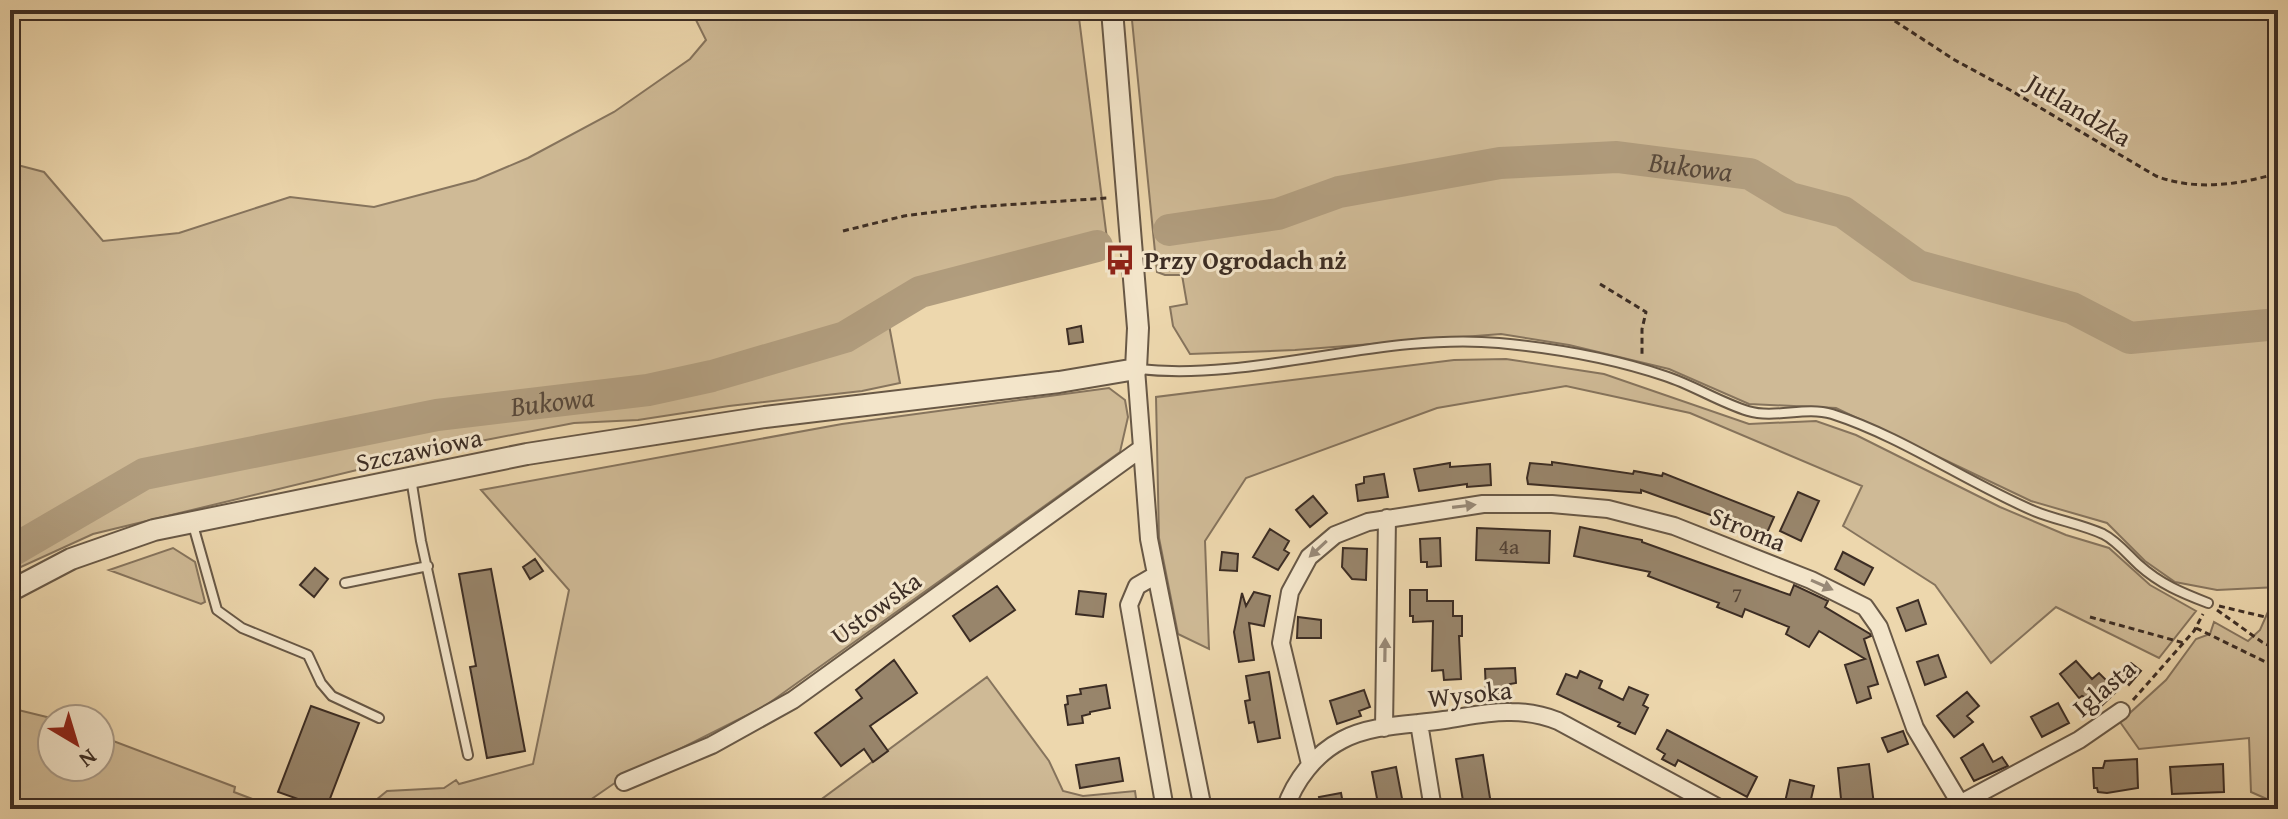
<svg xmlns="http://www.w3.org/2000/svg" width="2288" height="819" viewBox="0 0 2288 819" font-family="'Gentium Book Plus',serif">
<rect width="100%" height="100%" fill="#edd7ad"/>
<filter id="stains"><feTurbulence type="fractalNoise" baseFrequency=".0025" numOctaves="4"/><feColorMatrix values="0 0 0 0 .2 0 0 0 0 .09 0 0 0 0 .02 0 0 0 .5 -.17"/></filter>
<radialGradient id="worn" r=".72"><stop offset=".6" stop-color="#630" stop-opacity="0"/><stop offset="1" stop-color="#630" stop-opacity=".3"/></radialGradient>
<!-- green -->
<path fill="#cfba96" stroke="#86745d" stroke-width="2" d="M691 10H1078L1107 239 918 287 885 304 900 383 862 391 729 406 638 420 574 423 460 445 93 534 10 572V163L44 172 103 241 179 233 290 197 374 207 476 180 528 158 614 112 690 59 706 40Z
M1131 10H2278V587L2217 590 2175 582 2145 561 2107 523 2031 501 1836 408 1749 404 1669 369 1569 345 1501 334 1295 350 1190 354 1173 326 1170 307 1187 304 1182 275H1165L1157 272Z
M1506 359 1604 374 1749 424 1816 421 1856 435 2000 507 2066 535 2109 548 2150 585 2196 611 2159 658 2056 607 1991 663 1935 585 1843 526 1862 486 1690 413 1566 386 1437 408 1246 478 1205 541 1209 649 1178 634 1159 538 1156 397 1454 360Z
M1109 388 1125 400 1128 417 1120 452 765 706 622 778 577 809H365L387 791 444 788 456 780 459 784 533 764 569 590 481 490 842 424Z
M173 548 195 562 205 602 201 604 109 570Z
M2278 589V804L2251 792 2249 738 2139 749 2120 722 2166 680 2196 639 2210 634 2214 622 2248 641 2260 630Z
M987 677 1049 761 1063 791 1083 796 1135 791 1137 805 1117 809H819L815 804Z
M10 708 55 719H52V767H100V736L235 787 234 792 279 809H27L10 802Z"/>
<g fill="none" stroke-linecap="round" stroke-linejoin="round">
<!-- river -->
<g stroke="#b19d7e" stroke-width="32">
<path id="s1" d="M1169 230 1278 214 1339 192 1500 163 1617 157 1750 174 1790 198 1843 212 1918 266 2072 308 2130 338 2278 324"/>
<path id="s2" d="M10 552 144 474 437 415 648 390 712 376 845 337 920 292 1097 246"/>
</g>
</g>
<!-- building -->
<path fill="#98856b" stroke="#3c2d24" stroke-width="2" d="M1081 326 1083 342 1069 344 1067 329Z
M1552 462 1633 474 1634 471 1662 476 1663 473 1774 517 1766 535 1641 490V493L1528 484 1527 478 1530 463 1552 465Z
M1450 463V467L1490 464 1491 485 1467 487V484L1419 491 1414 469Z
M1384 474 1388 497 1358 501 1356 485 1364 483V477Z
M1798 492 1819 501 1801 541 1780 531Z
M1313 496 1327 513 1310 527 1296 510Z
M1580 527 1642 540V542L1790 595 1794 585 1828 601 1825 607 1870 634 1871 636 1864 639 1878 684 1868 687 1871 698 1857 703 1845 665 1865 659 1819 631 1809 647 1786 634 1789 627 1745 609 1742 617 1717 607 1719 603 1648 576 1650 572 1574 556Z
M1477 528 1550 531 1549 563 1476 560Z
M1270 529 1289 541 1284 550 1289 553 1278 570 1253 557Z
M1440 538 1441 566 1427 567V562H1421L1420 539Z
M1343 548 1367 549 1366 580 1352 579 1342 567Z
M1222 552 1238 554 1237 571 1220 570Z
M1843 552 1873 568 1864 585 1835 569Z
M535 559 543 571 530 579 523 567Z
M315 568 328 579 314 597 300 585Z
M491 569 525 751 487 758 470 667 476 666 459 574Z
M997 586 1015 610 970 641 953 616Z
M1410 590H1427V601H1453V616H1462V636H1459L1461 679 1444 680 1443 670 1432 671 1433 621 1413 622V616H1410Z
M1079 591 1106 594 1103 617 1076 614Z
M1254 592 1270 596 1264 626 1249 623 1254 660 1239 662 1234 632 1242 593 1246 606Z
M1918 600 1926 624 1906 631 1897 608Z
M1298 617 1321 620V638H1297Z
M1938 655 1946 677 1925 685 1917 662Z
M894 660 917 693 870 726 888 751 873 762 864 749 841 766 815 733 862 698 856 690Z
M2076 661 2092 679 2099 673 2117 691 2096 711 2089 704V699L2082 696 2079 698 2060 674Z
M2131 663 2141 671 2129 685 2119 676Z
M1515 668 1516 683 1510 684 1511 692 1486 693 1485 669Z
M1580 671 1602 681 1599 688 1623 700 1629 687 1648 695 1643 705 1648 708 1635 734 1618 726 1620 723 1557 694 1566 674 1577 678Z
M1269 672 1280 738 1258 742 1254 722 1249 723 1245 701 1250 700 1246 676Z
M1106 685 1110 708 1090 712V714L1082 716 1083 723 1068 725 1065 705 1068 704 1067 696 1081 694 1080 689Z
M1364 690 1370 707 1359 711 1361 716 1337 724 1330 701Z
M1967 692 1979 706 1967 716 1973 722 1954 737 1937 716Z
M2058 703 2069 723 2042 737 2031 717Z
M311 706 359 723 326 809 278 792Z
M1667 730 1757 777 1747 797 1678 760 1675 766 1662 759 1665 754 1657 749Z
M1903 731 1908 744 1888 752 1882 738Z
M1983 744 1993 762 2002 757 2008 766 1974 781 1961 758Z
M1483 755 1491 804 1464 807 1456 759Z
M1119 758 1123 781 1080 788 1076 765Z
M2137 759 2138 788 2107 793 2098 792 2097 788H2094L2093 768H2103L2105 761Z
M1869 764 1874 805 1842 809 1838 768Z
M2223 764 2224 792 2172 794 2170 767Z
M1396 767 1404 809H1379L1372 772Z
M1790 780 1814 786 1809 808 1785 802Z
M1341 793 1344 809H1322L1319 797Z"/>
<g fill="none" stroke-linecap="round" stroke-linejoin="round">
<!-- service casing -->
<g stroke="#685846" stroke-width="12">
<path id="service" d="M1138 369C1255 382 1379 332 1499 343 1553 348 1612 358 1665 376 1693 385 1719 402 1748 411 1775 419 1805 406 1832 414 1903 437 1966 482 2034 511 2056 520 2081 524 2103 534 2117 541 2128 555 2139 565 2160 584 2182 593 2208 603
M411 478 421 541 468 755
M193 525 217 610 242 628 308 655 321 683 332 696 379 718
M345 583 428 566"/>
</g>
<!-- minor casing -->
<g stroke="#685846" stroke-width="20">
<path id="minor" d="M1136 369 1149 539 1203 809
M1156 575 1137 586 1129 605 1165 809
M1419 723 1433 809
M1384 728 1387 518
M1310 764 1281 643 1290 592 1309 557 1335 535 1368 522 1483 504H1552L1608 509 1674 526 1811 580 1865 607 1879 627 1915 728 1961 805
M624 782 712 745 793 700 1142 448
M1952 808 2079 740 2121 711
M1285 809C1295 780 1315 754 1342 740 1372 724 1411 725 1444 720 1465 717 1489 711 1511 712 1527 712 1543 715 1558 721L1721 809"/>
</g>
<!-- tertiary casing -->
<g stroke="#685846" stroke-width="24">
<path id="tertiary" d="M10 591 71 559 154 530 527 454 765 417 1059 382 1136 369 1138 328 1112 10"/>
</g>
<!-- path -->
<path stroke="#3c2d24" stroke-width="3" stroke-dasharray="6 4" stroke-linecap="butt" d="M1878 10 1953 59 2010 90 2156 176C2195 191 2239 185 2278 173
M843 231 904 216 974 207 1108 198
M1600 284 1646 312 1642 329V357
M2219 606 2278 620
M2217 610 2262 642 2278 650
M2090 617 2184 643
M2196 628 2278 668
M2133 700 2194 631 2203 614"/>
<!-- service -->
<use href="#service" stroke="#f3e5ca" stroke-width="8"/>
<!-- minor -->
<use href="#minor" stroke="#f3e5ca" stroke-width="16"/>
<!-- tertiary -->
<use href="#tertiary" stroke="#f3e5ca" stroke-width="20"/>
</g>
<!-- one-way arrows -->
<defs><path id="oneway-solid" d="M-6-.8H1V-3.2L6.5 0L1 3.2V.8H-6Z" transform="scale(2)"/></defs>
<g fill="#988977">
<use href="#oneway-solid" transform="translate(1464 506) rotate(-7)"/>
<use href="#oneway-solid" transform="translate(1318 549) rotate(137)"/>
<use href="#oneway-solid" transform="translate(1822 585) rotate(24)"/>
<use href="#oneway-solid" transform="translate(1385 650) rotate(-89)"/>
</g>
<!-- icons -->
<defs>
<g id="bus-bare" transform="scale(2.4)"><path d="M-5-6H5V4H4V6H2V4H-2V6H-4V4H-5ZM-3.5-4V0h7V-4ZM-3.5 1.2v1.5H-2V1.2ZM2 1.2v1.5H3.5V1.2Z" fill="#8f2418" stroke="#f3e5ca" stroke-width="2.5" paint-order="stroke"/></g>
</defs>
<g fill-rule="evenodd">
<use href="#bus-bare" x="1120" y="260"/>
</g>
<g text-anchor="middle" stroke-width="6" stroke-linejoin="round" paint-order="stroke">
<!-- number labels -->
<g font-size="22" fill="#534336">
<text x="1509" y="554">4a</text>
<text x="1737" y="602">7</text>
</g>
<!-- street labels -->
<g font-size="26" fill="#3c2d24" stroke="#f3e5ca">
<text transform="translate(2079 110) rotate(31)" y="9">Jutlandzka</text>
<text transform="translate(419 450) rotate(-12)" y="9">Szczawiowa</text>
<text transform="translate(1748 529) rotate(22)" y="9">Stroma</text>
<text transform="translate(876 608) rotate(-36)" y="9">Ustowska</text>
<text transform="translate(2104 688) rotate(-40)" y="9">Iglasta</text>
<text transform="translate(1470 694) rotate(-6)" y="9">Wysoka</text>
</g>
<!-- poi labels -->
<g font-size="26" font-weight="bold" fill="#3c2d24" stroke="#f3e5ca" text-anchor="start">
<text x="1144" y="269">Przy Ogrodach nż</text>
</g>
<!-- water labels -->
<g font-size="28" font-style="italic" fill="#59493a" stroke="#f3e5ca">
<text dy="10" stroke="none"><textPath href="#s1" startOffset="530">Bukowa</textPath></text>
<text dy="10" stroke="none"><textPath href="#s2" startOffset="570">Bukowa</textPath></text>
</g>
</g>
<!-- margin -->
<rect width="2288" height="819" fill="none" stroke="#edd7ad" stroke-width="40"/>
<rect x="12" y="12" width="2264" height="795" fill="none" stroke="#3c2d24" stroke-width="4"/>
<rect x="20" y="20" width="2248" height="779" fill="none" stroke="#3c2d24" stroke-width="2"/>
<!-- north arrow -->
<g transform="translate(76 743) rotate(142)"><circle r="38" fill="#f3e5ca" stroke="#aa9b88" stroke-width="2"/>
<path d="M0-6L14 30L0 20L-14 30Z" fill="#8f2418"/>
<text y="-12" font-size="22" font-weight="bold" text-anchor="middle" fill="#3c2d24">N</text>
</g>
<rect width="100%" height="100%" filter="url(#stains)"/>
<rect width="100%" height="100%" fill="url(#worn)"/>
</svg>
